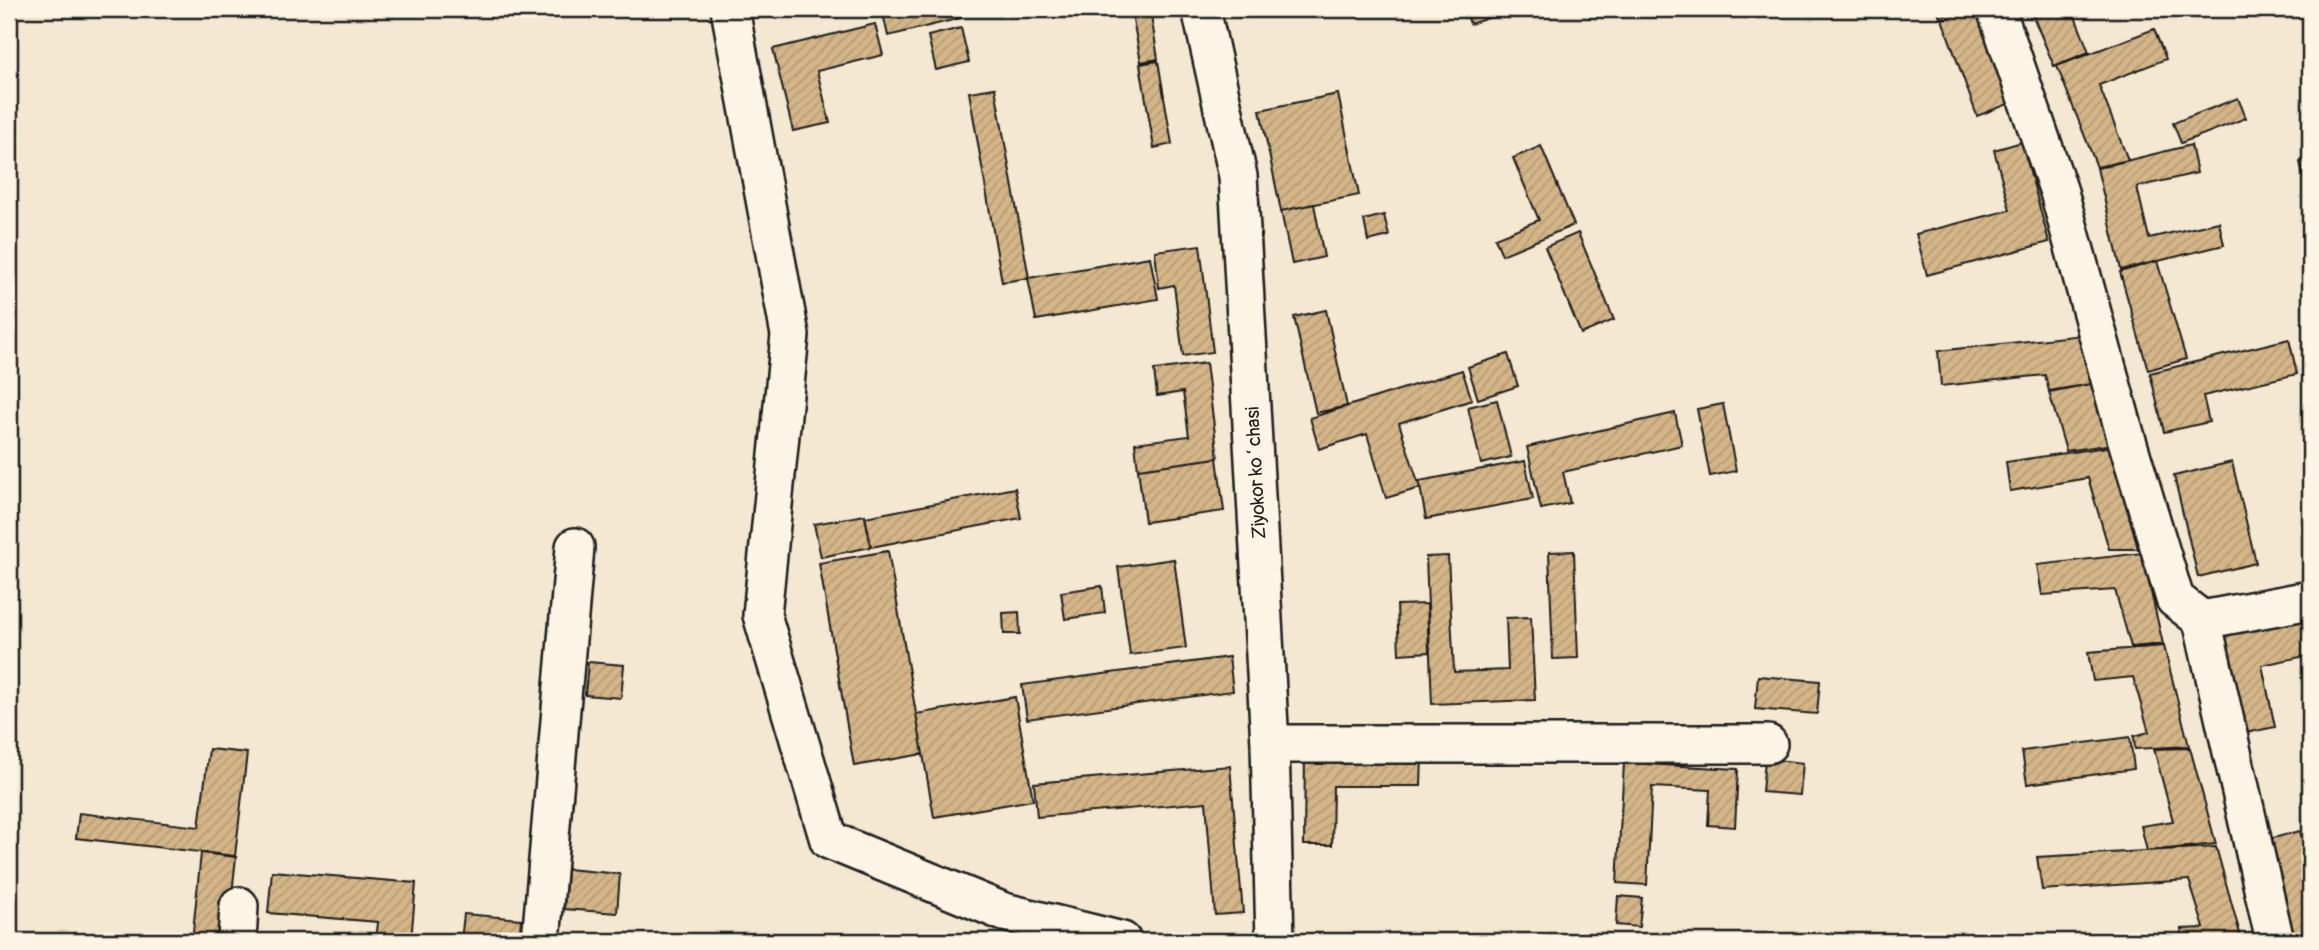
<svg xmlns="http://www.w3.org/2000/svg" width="2319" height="950" viewBox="0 0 2319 950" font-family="Pangolin,sans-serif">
<defs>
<pattern id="building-hatch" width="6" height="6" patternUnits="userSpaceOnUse" patternTransform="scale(1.75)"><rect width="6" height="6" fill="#d4b588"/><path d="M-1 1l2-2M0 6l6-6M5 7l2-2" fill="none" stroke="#b59b75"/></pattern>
</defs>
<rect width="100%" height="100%" fill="#f4e8d2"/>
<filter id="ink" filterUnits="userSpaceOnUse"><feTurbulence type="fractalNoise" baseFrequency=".0143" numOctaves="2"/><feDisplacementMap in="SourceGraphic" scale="14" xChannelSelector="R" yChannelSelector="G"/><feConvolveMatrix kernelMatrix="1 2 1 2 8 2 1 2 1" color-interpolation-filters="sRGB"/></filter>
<g filter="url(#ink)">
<!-- building -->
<path fill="url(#building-hatch)" stroke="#1c1c1c" stroke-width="2" d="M882 9H959L961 18 888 36Z
M1131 9H1150L1158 59 1141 62Z
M1465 9H1499L1501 14 1470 24Z
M1937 9H1961L1940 17Z
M1971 9H1976L2011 103 1977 116 1942 19Z
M2030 9H2072L2089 52 2054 66Z
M875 24 883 55 817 71 830 123 793 131 773 49Z
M961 28 969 62 936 70 928 36Z
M2154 29 2166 59 2099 85 2128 160 2097 167 2057 66Z
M1158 61 1172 144 1154 148 1140 64Z
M995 88 1029 278 1002 282 969 92Z
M1338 94 1359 195 1281 211 1260 110Z
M2238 98 2246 118 2181 143 2173 123Z
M2022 142 2049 242 1927 275 1916 234 2010 210 1994 150Z
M2191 145 2197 173 2137 187 2149 238 2219 222 2224 245 2121 270 2097 168Z
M1541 146 1574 225 1502 255 1495 238 1539 220 1513 158Z
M2310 159V197H2308L2300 162Z
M1314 204 1324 257 1292 264 1281 211Z
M1384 215 1389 236 1368 241 1364 220Z
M1578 233 1614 320 1581 334 1545 247Z
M1200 245 1213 352 1183 356 1174 285 1159 288 1155 251Z
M1150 257 1158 299 1036 320 1028 278Z
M2157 261 2186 359 2148 370 2120 272Z
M1326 310 1347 406 1316 413 1294 317Z
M2082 335 2096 383 2049 391 2045 375 1941 386 1938 351Z
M2289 339 2297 374 2203 396 2209 422 2164 432 2150 373Z
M1508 354 1518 386 1478 399 1468 367Z
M1206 363 1218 458 1138 469 1135 443 1189 436 1183 392 1157 396 1154 370Z
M1462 370 1472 400 1399 423 1420 488 1386 498 1367 434 1319 449 1310 418Z
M2096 383 2113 444 2066 451 2049 392Z
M1497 400 1511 457 1481 464 1468 407Z
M1723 404 1736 471 1710 476 1697 409Z
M1675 413 1682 445 1563 472 1570 503 1541 509 1527 447Z
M2113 446 2138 549H2109L2088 478 2010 491 2006 462Z
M1217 458 1224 511 1145 522 1138 469Z
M1525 461 1533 499 1426 519 1419 481Z
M2232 462 2256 563 2198 577 2174 476Z
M1015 488 1021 518 871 547 865 517Z
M865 515 871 547 821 557 814 524Z
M888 551 923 754 854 766 819 563Z
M1574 551 1578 658 1553 659 1549 552Z
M2142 553 2163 644 2131 647 2115 590 2042 595 2037 565Z
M1448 556 1454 672 1508 670 1506 618 1531 617 1535 700 1432 704 1426 557Z
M1174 559 1186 648 1130 655 1118 567Z
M1102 586 1105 613 1065 619 1061 592Z
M1427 604 1429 652 1399 654 1397 605Z
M1019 612 1020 634H1004L1003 613Z
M2310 617V655L2262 665 2275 727 2236 735 2216 637Z
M2164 646 2189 746 2135 749 2134 736 2149 732 2133 677 2093 681 2088 652Z
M1229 657 1233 691 1027 719 1022 685Z
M588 662 624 665 621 698 585 695Z
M1758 676 1820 681 1817 714 1755 709Z
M1015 697 1033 800 934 817 916 714Z
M2130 737 2134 769 2027 784 2022 751Z
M2190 748 2216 844 2147 851 2141 826 2173 821 2154 749Z
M209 749 247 753 235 856 76 838 79 813 199 827Z
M1305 755 1422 757 1421 786H1333L1332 845H1304Z
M1765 759 1803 763 1800 795 1762 792Z
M1624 763 1738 769 1735 827 1708 825 1710 790 1652 787 1647 885 1617 883Z
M1230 766 1243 913 1215 915 1206 802 1037 817 1034 783Z
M2300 831 2310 869V933L2291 938 2266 840Z
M2216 847 2242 941H2183L2181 929 2204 928 2189 880 2042 890 2037 857Z
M201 853 236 857 227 941H192Z
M567 869 620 874 617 913 564 909Z
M272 871 416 883 411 941H376L378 922 268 913Z
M1618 896 1642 898 1639 927 1616 925Z
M464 914 521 919 519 941H461Z"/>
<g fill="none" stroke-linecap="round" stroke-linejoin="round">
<!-- minor casing -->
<g stroke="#1c1c1c" stroke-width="42">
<path id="minor" d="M730 9 790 335 762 615 829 840 1004 912 1122 941
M1201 9 1238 176 1270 744 1275 941
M1996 9 2059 192 2125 434 2175 599 2202 620 2275 941
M2202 620 2310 600
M1270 744H1768
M237 941 239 906
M541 941 575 547"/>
</g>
<!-- minor -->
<use href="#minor" stroke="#fcf5e5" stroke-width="37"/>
</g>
</g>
<g text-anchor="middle" stroke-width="7" stroke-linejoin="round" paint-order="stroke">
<!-- street labels -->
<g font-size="19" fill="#1c1c1c" stroke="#fcf5e5">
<text transform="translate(1255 473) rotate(-93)" y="7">Ziyokor koʻchasi</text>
</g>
</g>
<!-- margin -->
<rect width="2319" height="950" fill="none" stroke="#fcf5e5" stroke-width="35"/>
<rect x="18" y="18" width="2284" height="915" fill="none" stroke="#1c1c1c" stroke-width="2.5" filter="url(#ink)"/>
</svg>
